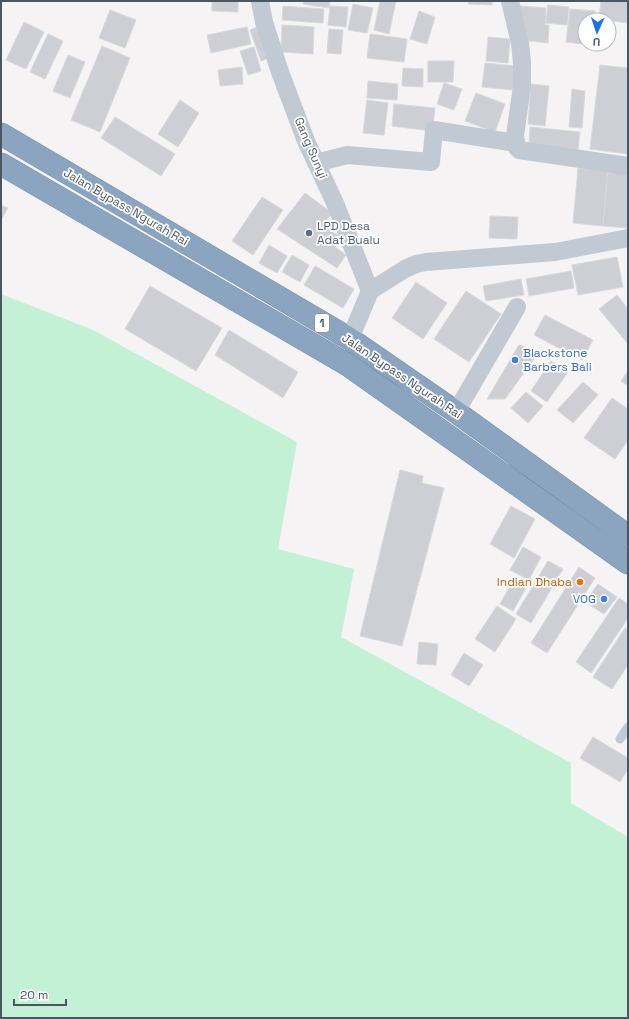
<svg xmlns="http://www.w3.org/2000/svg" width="629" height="1019" viewBox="0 0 629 1019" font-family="'Space Grotesk',sans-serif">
<rect width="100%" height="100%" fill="#f5f3f3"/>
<!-- green -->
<path fill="#c3f1d5" d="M1 294 93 330 297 442 278 549 354 569 341 637 571 763V803L628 837V1018H1Z"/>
<!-- building -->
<path fill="#cdcfd5" stroke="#d7d9de" d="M212 1H238V12L212 11Z
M304 1H330L329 8 303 4Z
M380 1H396L389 34 374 30Z
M469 1H492V5L468 4Z
M601 1 628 2V23L599 19Z
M353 4 373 8 367 33 348 30Z
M548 5 569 7 567 25 546 23Z
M283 6 324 9 323 23 282 20Z
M330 6 348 7 346 27 328 25Z
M520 6 546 8 545 25H549L548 43 521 40Z
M570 9 595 11 594 20H585V44L591 45 566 42Z
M110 10 136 20 125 48 99 38Z
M419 11 435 17 427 44 410 39Z
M24 22 44 32 26 69 6 60Z
M282 25 314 27 313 54 281 52Z
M260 26 271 57 261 61 250 30Z
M247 27 251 44 211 53 207 35Z
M329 29 343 30 341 54 327 53Z
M48 34 63 41 45 79 30 72Z
M370 34 407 39 404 62 367 58Z
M488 37 510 39 508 63 486 61Z
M102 46 130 58 100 132 71 120Z
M254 47 261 71 248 75 240 51Z
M68 55 85 62 70 98 53 91Z
M428 61H454L453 82H428Z
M485 63 516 66 513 90 482 87Z
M600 65 628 68V154L590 149Z
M242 67 243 84 220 86 218 70Z
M403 68 423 69V87L402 86Z
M368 81 398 84 397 100 367 98Z
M444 83 462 89 454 110 437 104Z
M531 84 549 86 545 126 528 124Z
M572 89 585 91 582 128 569 127Z
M476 93 505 104 495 132 465 121Z
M180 100 199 113 178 147 158 134Z
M367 100 388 103 384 135 363 133Z
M394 104 435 108 432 131 392 126Z
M115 117 175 154 161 176 101 138Z
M530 127 580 132 578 150 529 145Z
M578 168 608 171 603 226 573 223Z
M608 171 628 173V228L603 226Z
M305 193 332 213 322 226 341 237 335 247 346 255 337 268 277 229Z
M262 197 283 210 253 255 232 241Z
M1 205 8 208 1 220Z
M490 216 518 217 517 239 489 238Z
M269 245 287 256 277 273 259 263Z
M292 255 309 265 300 282 282 272Z
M617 257 623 287 578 295 572 265Z
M315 266 354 289 343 308 304 285Z
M571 271 574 288 529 296 526 279Z
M521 279 524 295 486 301 483 286Z
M416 282 447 303 423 339 392 318Z
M150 286 222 328 196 371 125 329Z
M466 291 501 314 469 362 434 339Z
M617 295 628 309V344L599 309Z
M545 315 593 340 582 360 534 335Z
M229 330 298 372 283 398 215 355Z
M519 345 539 352 505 399H487Z
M551 361 568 372 547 402 531 391Z
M628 371V386L621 381Z
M583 382 598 395 573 423 557 410Z
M526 392 543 406 528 423 511 408Z
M612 398 628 409V440L615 459 584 438Z
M400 470 423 476 422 483 444 488 402 646 360 636Z
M511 506 535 519 514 558 490 544Z
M523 547 541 557 529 580 510 570Z
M548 561 563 569 531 623 516 614Z
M579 567 595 578 547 653 531 643Z
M513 581 526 588 513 611 500 604Z
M598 584 617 597 604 614 585 602Z
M619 598 628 604V618L591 673 576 662Z
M497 606 516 619 495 652 475 639Z
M625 628 628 630V665L612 689 593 677Z
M419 642 438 644 436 665 417 664Z
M464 653 483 665 469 686 451 675Z
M593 737 628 758V769L620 782 580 758Z"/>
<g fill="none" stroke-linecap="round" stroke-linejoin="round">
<!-- highway casing -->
<g stroke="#7690ad" stroke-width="23">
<path id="highway" d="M1 134 350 339 456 412 628 536
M1 164 348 365 628 563"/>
</g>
<!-- lane -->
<path stroke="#c1cad2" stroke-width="9" d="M620 739 628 727"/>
<!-- street -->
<path stroke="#c1cad2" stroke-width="18" d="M260 1 264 22 280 72 306 141 335 203 370 291
M510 1 520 43 522 63V86L515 136 517 148 519 150 628 166
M316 163 347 155 431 162 434 130 515 143
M350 339 370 291 405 269 416 264 426 262 555 252 628 238
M456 412 517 307"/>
<!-- highway -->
<use href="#highway" stroke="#8ba5c1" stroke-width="22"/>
</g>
<!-- markers -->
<circle fill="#5c6f8a" stroke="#fff" stroke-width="1.5" cx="309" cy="233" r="4"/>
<g fill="#3f7fe0" stroke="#fff" stroke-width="1.5">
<circle cx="515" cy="360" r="4"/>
<circle cx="604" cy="599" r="4"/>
</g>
<circle fill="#e8710a" stroke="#fff" stroke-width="1.5" cx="580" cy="582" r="4"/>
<g text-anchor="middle" stroke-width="3.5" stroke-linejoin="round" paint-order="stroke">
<!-- shield labels -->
<rect fill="#fff" stroke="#808990" stroke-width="1" x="315" y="314" width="14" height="18" rx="3"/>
<g font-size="11" font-weight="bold" fill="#4a5661">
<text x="322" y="327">1</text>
</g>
<!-- street labels -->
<g font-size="12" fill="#4a5661" stroke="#fff">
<text transform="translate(311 148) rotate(67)" y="4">Gang Sunyi</text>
<text transform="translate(126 207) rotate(30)" y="4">Jalan Bypass Ngurah Rai</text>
<text transform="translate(402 376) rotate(34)" y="4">Jalan Bypass Ngurah Rai</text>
</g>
<!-- service labels -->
<g font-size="12" fill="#4e5e75" stroke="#fff" text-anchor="start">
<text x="317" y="230">LPD Desa<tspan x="317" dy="14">Adat Bualu</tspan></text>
</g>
<!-- shop labels -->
<g font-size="12" fill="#366cbe" stroke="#fff" text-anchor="start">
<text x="523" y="357">Blackstone<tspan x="523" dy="14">Barbers Bali</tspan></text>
<text x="596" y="603" text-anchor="end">VOG</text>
</g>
<!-- food labels -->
<g font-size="12" fill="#c56008" stroke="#fff" text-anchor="end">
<text x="572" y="586">Indian Dhaba</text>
</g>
</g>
<!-- border -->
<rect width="629" height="1019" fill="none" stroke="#4a5661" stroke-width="4"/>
<!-- north arrow -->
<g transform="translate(597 32) rotate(183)"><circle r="19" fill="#ffffff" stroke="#b7bbc0"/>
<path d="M0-3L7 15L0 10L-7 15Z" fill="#1a73e8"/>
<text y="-6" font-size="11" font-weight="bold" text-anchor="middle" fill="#4a5661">U</text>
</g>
<!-- scale -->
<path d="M14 999v6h52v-6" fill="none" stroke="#4a5661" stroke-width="2"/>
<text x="20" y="999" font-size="12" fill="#4a5661" stroke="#ffffff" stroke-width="3" paint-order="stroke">20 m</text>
</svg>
